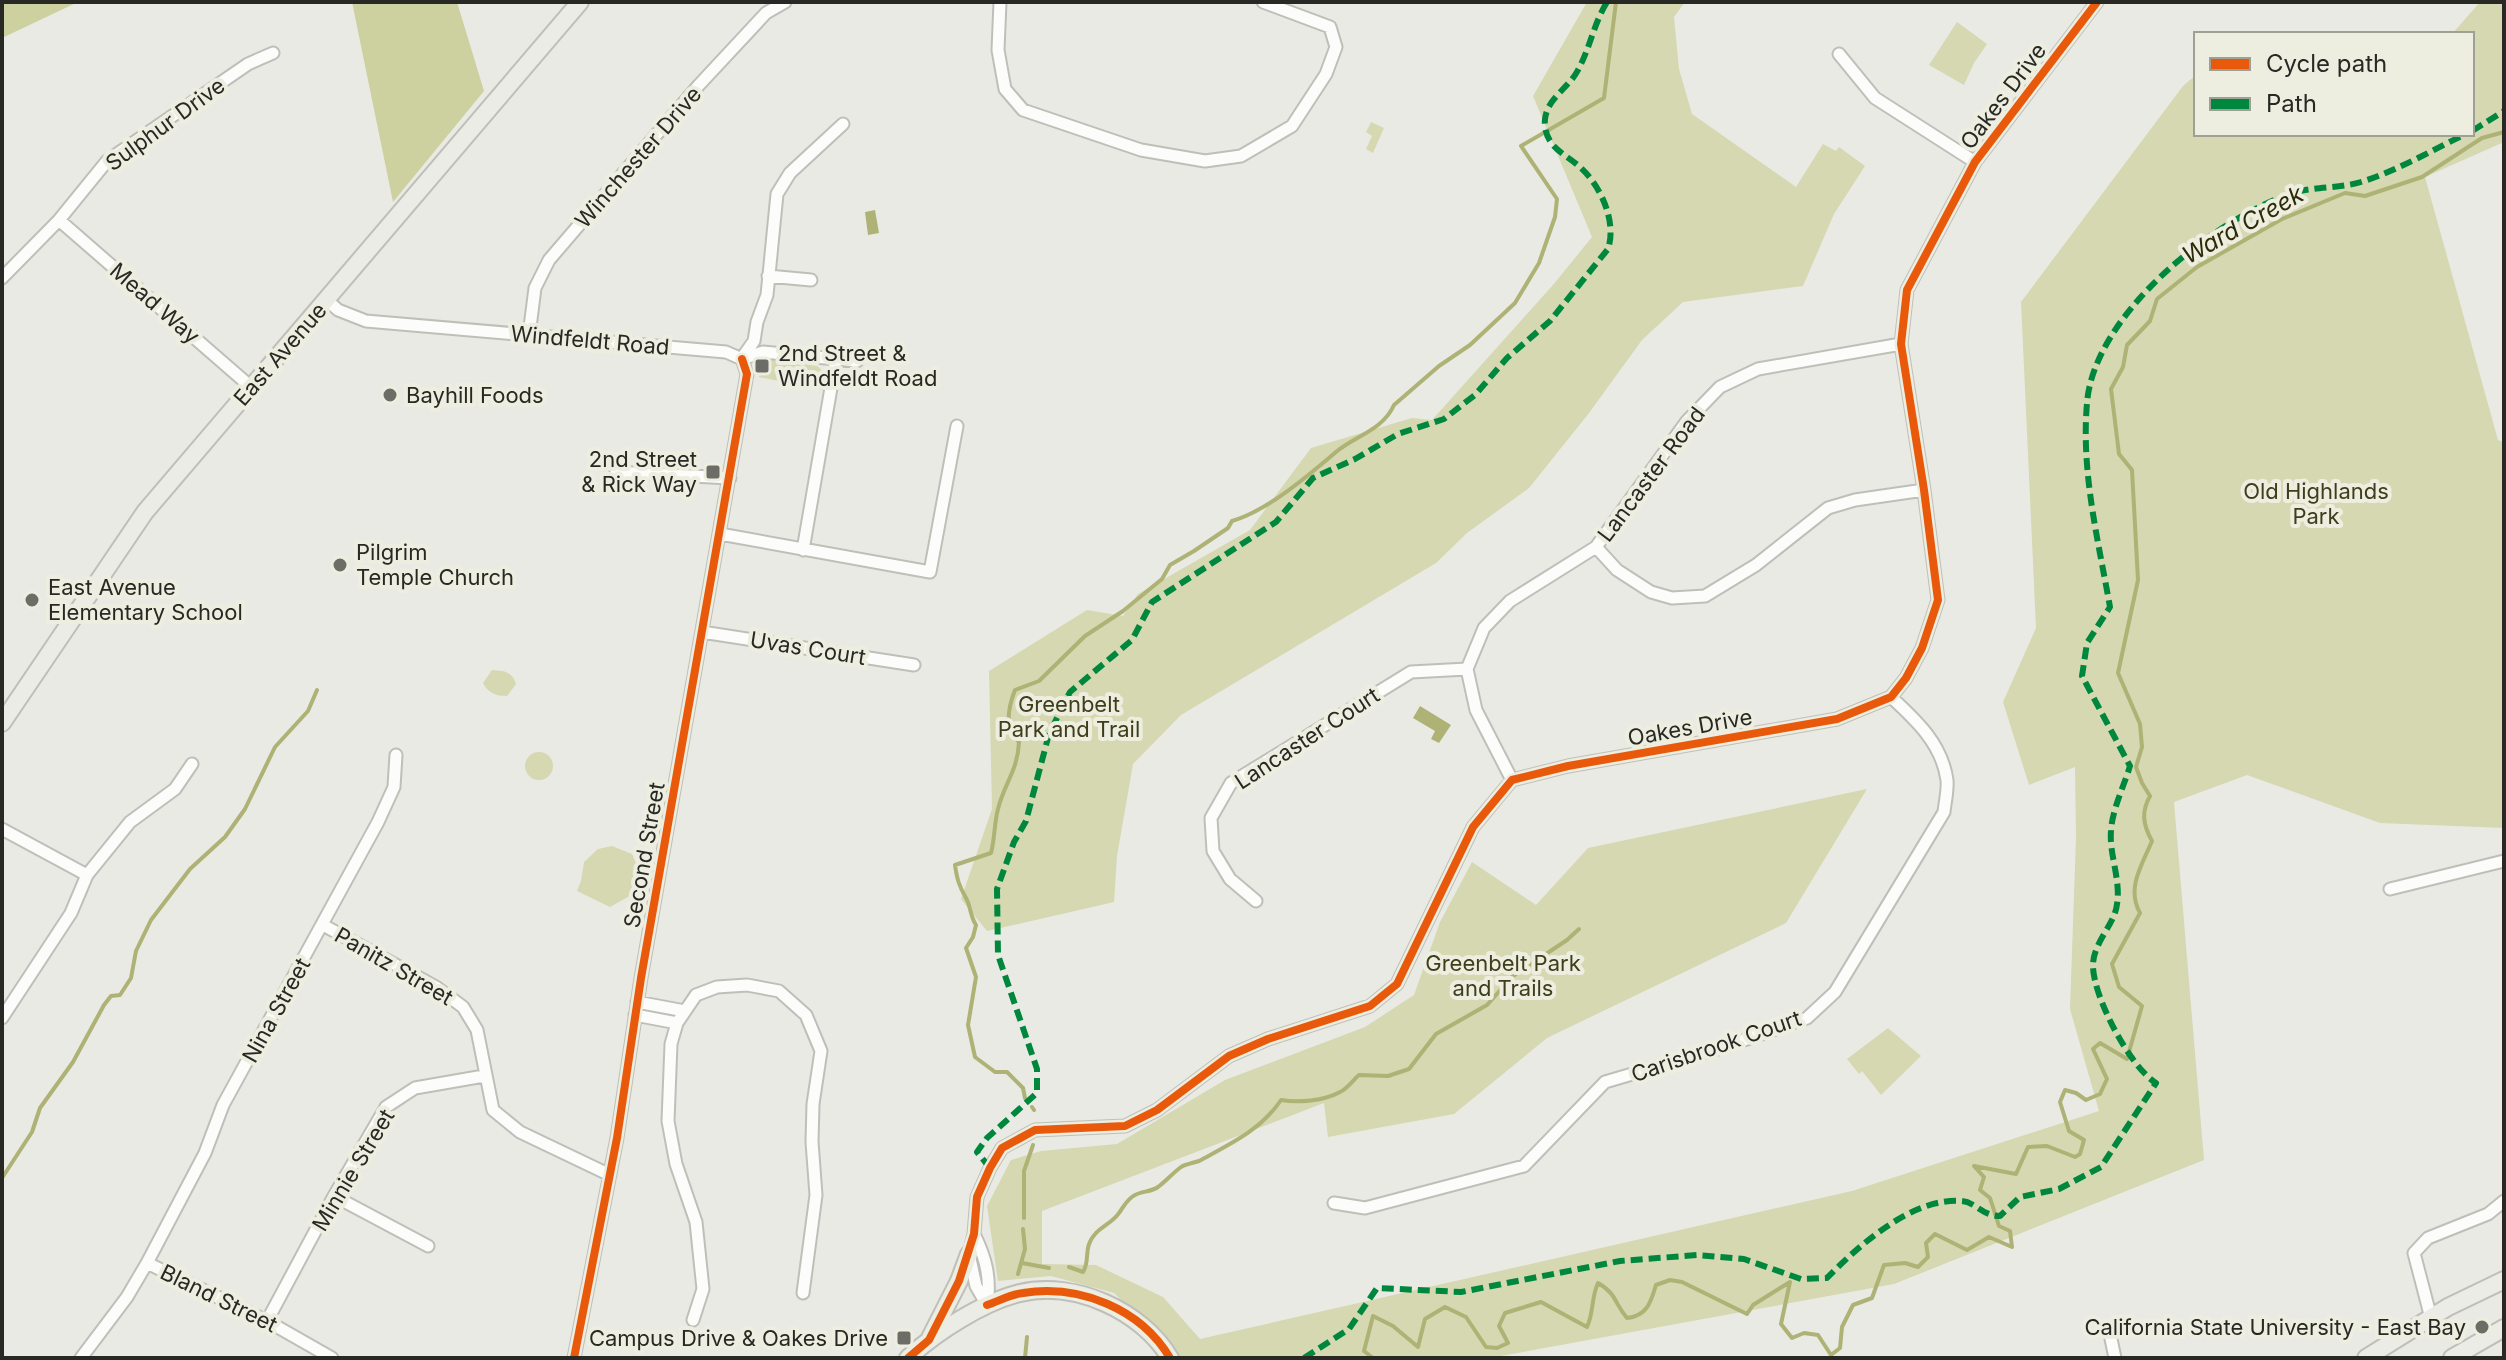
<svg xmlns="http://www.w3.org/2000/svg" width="2506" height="1360" viewBox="0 0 2506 1360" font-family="Inter,sans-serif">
<rect width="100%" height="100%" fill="#eaeae4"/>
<!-- green -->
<path fill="#d5d8b1" d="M1587 2H1685L1674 17 1679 69 1692 114 1796 187 1823 144 1836 151 1839 147 1865 166 1834 214 1803 286 1683 302 1642 340 1589 413 1529 488 1467 533 1436 563 1181 715 1133 764 1117 856 1114 902 987 931 961 899 992 809 989 671 1087 610 1123 616 1138 594 1250 530 1311 448 1412 418 1432 420 1553 285 1592 237 1533 96Z
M2480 2H2504V142L2425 177 2498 440 2504 442V828L2380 823 2247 775 2174 802 2204 1160 1894 1284 1490 1358H1181L1114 1293 1051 1276 998 1281 987 1206 1011 1160 1041 1151 1117 1144 1225 1080 1365 1027 1414 995 1440 922 1472 862 1536 905 1588 848 1867 789 1786 923 1547 1038 1454 1114 1328 1137 1324 1103 1042 1211V1264L1096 1265 1163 1297 1200 1339 1852 1191 2099 1111 2070 1009 2076 837 2075 767 2029 785 2003 702 2036 628 2021 302 2183 86 2196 75V134H2472V34H2452Z
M1957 22 1987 44 1974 63 1964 85 1929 65Z
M1371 122 1384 128 1373 153 1366 149 1372 136 1366 132Z
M765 359 817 366C826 372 825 380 823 390L759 377 761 362Z
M492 670C504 671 512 671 516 684L507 696C496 696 488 693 483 683Z
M525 766a14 14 0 1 1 28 0a14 14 0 1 1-28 0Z
M612 846 632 854 639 870 633 894 610 907 577 891 581 881 584 862 598 849Z
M1888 1028 1921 1056 1881 1095 1862 1071 1859 1074 1847 1059Z"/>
<!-- forest -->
<path fill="#cdd09f" d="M2 2H78L2 38Z
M352 2H457L484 91 393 202Z"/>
<!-- water -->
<path fill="#aeb275" d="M875 210 879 233 868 235 865 212Z
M1420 706 1451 725 1439 743 1431 739 1435 731 1413 718Z"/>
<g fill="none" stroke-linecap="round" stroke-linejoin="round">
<!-- stream -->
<path stroke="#aeb275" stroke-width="4" d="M1025 1098 1023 1088 1007 1072H995L975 1057 968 1025 976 977 966 948 973 937 976 925C970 916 971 907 966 898 959 886 957 879 955 865L991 853C995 838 994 824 998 809 1004 784 1018 770 1019 742 1004 728 1008 708 1015 690L1039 681 1085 636 1123 611 1162 579 1170 565 1194 551 1228 528 1232 521C1267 511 1309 475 1336 452 1355 436 1383 430 1394 405L1439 366 1470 345 1515 303 1539 263 1555 217 1557 199 1521 146 1604 98 1616 2
M1032 1107 1034 1110
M2 1178 32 1132 40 1108 73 1062 104 1005 111 996 120 995 131 978 136 951 151 920 190 869 225 837 245 809 275 747 308 711 317 690
M1024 1218V1171L1033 1145
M1022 1263 1049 1268
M1069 1267 1083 1272C1091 1259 1082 1248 1096 1233 1103 1226 1114 1221 1119 1213 1124 1206 1127 1199 1135 1195 1142 1191 1151 1192 1158 1187 1166 1181 1173 1173 1181 1167 1186 1164 1193 1163 1199 1161 1230 1144 1261 1130 1281 1100 1298 1103 1324 1101 1340 1092 1347 1089 1353 1080 1359 1075L1388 1076 1409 1069 1436 1034 1487 1005 1513 976 1567 940 1579 929
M1018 1274 1025 1249 1023 1229
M1025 1358 1027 1337
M1373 1358 1364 1351 1373 1316 1393 1326 1418 1347 1425 1319 1445 1307 1466 1317 1486 1347 1497 1348 1508 1343 1499 1326 1505 1313 1541 1302 1587 1327C1594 1312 1591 1298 1598 1283 1617 1294 1614 1303 1627 1318 1647 1316 1651 1302 1656 1285L1670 1280 1682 1282 1747 1314 1753 1305 1790 1282 1781 1324 1792 1338 1804 1333 1818 1335 1831 1355 1840 1348 1842 1327 1853 1305 1872 1298 1884 1265 1905 1263 1918 1267 1928 1257 1926 1243 1935 1234 1967 1250 1989 1237 2012 1247 2010 1231 1999 1226 1990 1198 1980 1190 1984 1177 1974 1166 2016 1174 2028 1147 2047 1146 2075 1157 2080 1154 2084 1140 2069 1131 2060 1102 2065 1090 2076 1093 2086 1100 2100 1094 2107 1079 2093 1049 2100 1043 2127 1059 2142 1006 2119 987 2112 964 2140 913C2126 888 2142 865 2152 841 2143 825 2141 812 2150 796L2142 783 2136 767 2142 747 2140 724 2118 673 2138 580 2132 470 2119 454 2111 389 2123 367 2127 345 2150 321 2157 299 2197 267 2282 219 2345 193 2365 196 2422 177 2482 138 2504 132"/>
<!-- street casing -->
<g stroke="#bfbfba" stroke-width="15">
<path id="street" d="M1000 2 998 50 1005 89 1023 110 1141 150 1205 161 1241 156 1292 126 1326 74 1336 47 1330 27 1263 2
M1839 54 1875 98 1975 162
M59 220 251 387
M768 276 811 280
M2 278 59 220 107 161 248 64 273 53
M327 300 338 310 366 321 726 352 742 359 763 352 857 361
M529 335 535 288 549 260 699 85 766 13 785 2
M742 358 754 341 757 322 767 295 777 194 790 173 843 124
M616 472 730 478
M720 534 930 572 957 426
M1596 547 1617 570 1651 592 1672 598 1705 596 1756 565 1828 508 1855 500 1924 490
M803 550 836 359
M702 632 914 665
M1512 780 1476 710 1467 669 1484 628 1510 601 1596 547 1687 421 1720 387 1758 369 1901 344
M2 829 87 875
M2390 889 2504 861
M1256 901 1230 879 1213 851 1211 818 1231 783 1411 672 1467 669
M323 925 436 987 463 1007 477 1030 493 1110 520 1132 610 1175
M637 1002 685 1011
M635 1015 677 1023
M2 1018 71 913 87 875 130 822 175 789 192 764
M334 1196 428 1246
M1334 1203 1365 1208 1524 1166 1605 1082 1724 1047 1807 1018 1835 992 1944 812C1945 802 1948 790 1947 780 1942 744 1916 720 1891 697
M974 1234C986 1258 991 1278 987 1305
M147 1263 267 1321 332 1358
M987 1305 976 1286 969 1254 974 1234 977 1197 990 1168 1002 1148 1035 1130 1125 1126 1157 1110 1229 1056 1268 1039 1370 1006 1397 984 1473 827 1512 780 1568 766 1837 719 1891 697 1906 678 1922 648 1938 600 1924 490 1901 344 1907 290 1975 162 2097 2
M2431 1318 2414 1253 2428 1238 2488 1214 2504 1201
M693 1320 703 1289 696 1222 676 1164 668 1121 671 1044 677 1023 696 995 717 987 747 985 779 991 806 1015 821 1051 813 1104 812 1142 816 1195 803 1293
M267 1321 334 1196 386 1107 415 1088 484 1076
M2110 1334 2115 1358
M81 1358 127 1297 147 1263 205 1153 223 1105 378 822 394 787 396 755
M574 1358 617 1138 641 978 747 374 742 359"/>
</g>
<!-- secondary casing -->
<g stroke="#bfbfba" stroke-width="20">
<path id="secondary" d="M2 723 145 512 580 2
M930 1338 959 1281 969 1254
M908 1358C936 1332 983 1302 1020 1293 1075 1280 1142 1311 1170 1358
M2366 1358 2448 1307 2504 1280
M2452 1358 2504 1328"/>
</g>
<!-- street -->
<use href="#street" stroke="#fcfcfb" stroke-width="11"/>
<!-- secondary -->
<use href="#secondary" stroke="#ecece6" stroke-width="16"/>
<!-- quiet -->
<path stroke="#00873e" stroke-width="6" stroke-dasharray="12 6" stroke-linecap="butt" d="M2472 131 2504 111
M990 1168 977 1152 987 1138 1037 1093V1069L998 955 997 889 1014 842 1026 821 1049 734 1070 692 1132 640 1152 602 1276 522 1313 478 1355 459 1398 434 1444 419 1475 395 1507 358 1550 321 1608 249C1617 222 1601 186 1580 167 1565 154 1548 148 1545 127 1542 100 1568 90 1578 70 1590 48 1594 23 1607 2
M1304 1358 1349 1329 1377 1288 1461 1292 1620 1261 1697 1255 1744 1259 1801 1279 1827 1278C1859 1245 1912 1198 1960 1201 1975 1201 1982 1216 2000 1216L2020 1197 2059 1189 2101 1167 2156 1083C2130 1067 2094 998 2093 967 2092 943 2115 925 2117 904 2121 880 2109 854 2111 831 2112 810 2124 786 2130 766L2082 676 2087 643 2110 607C2098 539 2081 473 2087 403 2094 315 2211 222 2289 194 2312 186 2338 189 2361 182 2397 171 2432 150 2466 134"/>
<!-- cycleway casing -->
<g stroke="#edeee0" stroke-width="13">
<path id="cycleway" d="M987 1305C999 1301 1011 1294 1023 1293 1080 1284 1141 1309 1170 1358
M574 1358 617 1138 641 978 747 374 742 359
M908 1358 929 1340 959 1281 974 1234 977 1197 990 1168 1002 1148 1035 1130 1125 1126 1157 1110 1229 1056 1268 1039 1370 1006 1397 984 1473 827 1512 780 1568 766 1837 719 1891 697 1906 678 1922 648 1938 600 1924 490 1901 344 1907 290 1975 162 2097 2"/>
</g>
<!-- cycleway -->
<use href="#cycleway" stroke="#e8590c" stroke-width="8"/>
</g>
<!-- markers -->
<g fill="#6c6d67" stroke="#edeee0" stroke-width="3">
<rect x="754" y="358" width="16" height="16" rx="4"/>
<circle cx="390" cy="395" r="8"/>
<rect x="705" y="464" width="16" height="16" rx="4"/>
<circle cx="340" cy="565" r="8"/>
<circle cx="32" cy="600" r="8"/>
<circle cx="2482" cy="1327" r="8"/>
<rect x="896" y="1330" width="16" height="16" rx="4"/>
</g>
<g text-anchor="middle" stroke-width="8" stroke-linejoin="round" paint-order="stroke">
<!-- street labels -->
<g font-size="22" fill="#282924" stroke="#edeee0">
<text transform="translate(2003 96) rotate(-53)" y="8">Oakes Drive</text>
<text transform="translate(165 124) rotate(-36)" y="8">Sulphur Drive</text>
<text transform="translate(638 157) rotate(-49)" y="8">Winchester Drive</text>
<text transform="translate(155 303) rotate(41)" y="8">Mead Way</text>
<text transform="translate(590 340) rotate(5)" y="8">Windfeldt Road</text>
<text transform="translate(280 354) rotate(-49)" y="8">East Avenue</text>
<text transform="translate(1651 474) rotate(-53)" y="8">Lancaster Road</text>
<text transform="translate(808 648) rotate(9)" y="8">Uvas Court</text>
<text transform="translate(1690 727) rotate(-10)" y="8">Oakes Drive</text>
<text transform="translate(1307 738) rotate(-33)" y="8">Lancaster Court</text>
<text transform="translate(644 855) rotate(-80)" y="8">Second Street</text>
<text transform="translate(394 966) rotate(30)" y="8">Panitz Street</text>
<text transform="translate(276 1010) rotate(-61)" y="8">Nina Street</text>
<text transform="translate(1716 1046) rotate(-19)" y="8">Carisbrook Court</text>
<text transform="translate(353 1170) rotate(-59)" y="8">Minnie Street</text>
<text transform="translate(219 1298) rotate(26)" y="8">Bland Street</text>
</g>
<!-- poi labels -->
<g font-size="22" fill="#282924" stroke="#edeee0" text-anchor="start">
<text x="778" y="361">2nd Street &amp;<tspan x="778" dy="25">Windfeldt Road</tspan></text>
<text x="406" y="403">Bayhill Foods</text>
<text x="697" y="467" text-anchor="end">2nd Street<tspan x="697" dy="25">&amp; Rick Way</tspan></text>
<text x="356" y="560">Pilgrim<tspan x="356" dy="25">Temple Church</tspan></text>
<text x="48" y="595">East Avenue<tspan x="48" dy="25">Elementary School</tspan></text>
<text x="2466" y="1335" text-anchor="end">California State University - East Bay</text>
<text x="888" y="1346" text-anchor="end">Campus Drive &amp; Oakes Drive</text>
</g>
<!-- park labels -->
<g font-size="22" fill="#3d3f1b" stroke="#edeee0">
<text x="2316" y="499">Old Highlands<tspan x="2316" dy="25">Park</tspan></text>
<text x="1069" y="712">Greenbelt<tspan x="1069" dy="25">Park and Trail</tspan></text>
<text x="1503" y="971">Greenbelt Park<tspan x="1503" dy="25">and Trails</tspan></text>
</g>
<!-- water labels -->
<g font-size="24" font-style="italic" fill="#2b2c07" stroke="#edeee0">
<text transform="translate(2243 225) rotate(-29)" y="8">Ward Creek</text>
</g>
</g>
<!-- border -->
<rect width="2506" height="1360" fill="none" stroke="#282924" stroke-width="8"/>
<!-- legend -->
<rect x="2194" y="32" width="280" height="104" fill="#edeee0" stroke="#9e9f95" stroke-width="2"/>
<rect x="2210" y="58" width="40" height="12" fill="#e8590c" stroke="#9e9f95" stroke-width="2"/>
<text x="2266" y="72" font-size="24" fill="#282924">Cycle path</text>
<rect x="2210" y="98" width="40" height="12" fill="#00873e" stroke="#9e9f95" stroke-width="2"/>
<text x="2266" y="112" font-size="24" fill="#282924">Path</text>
</svg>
